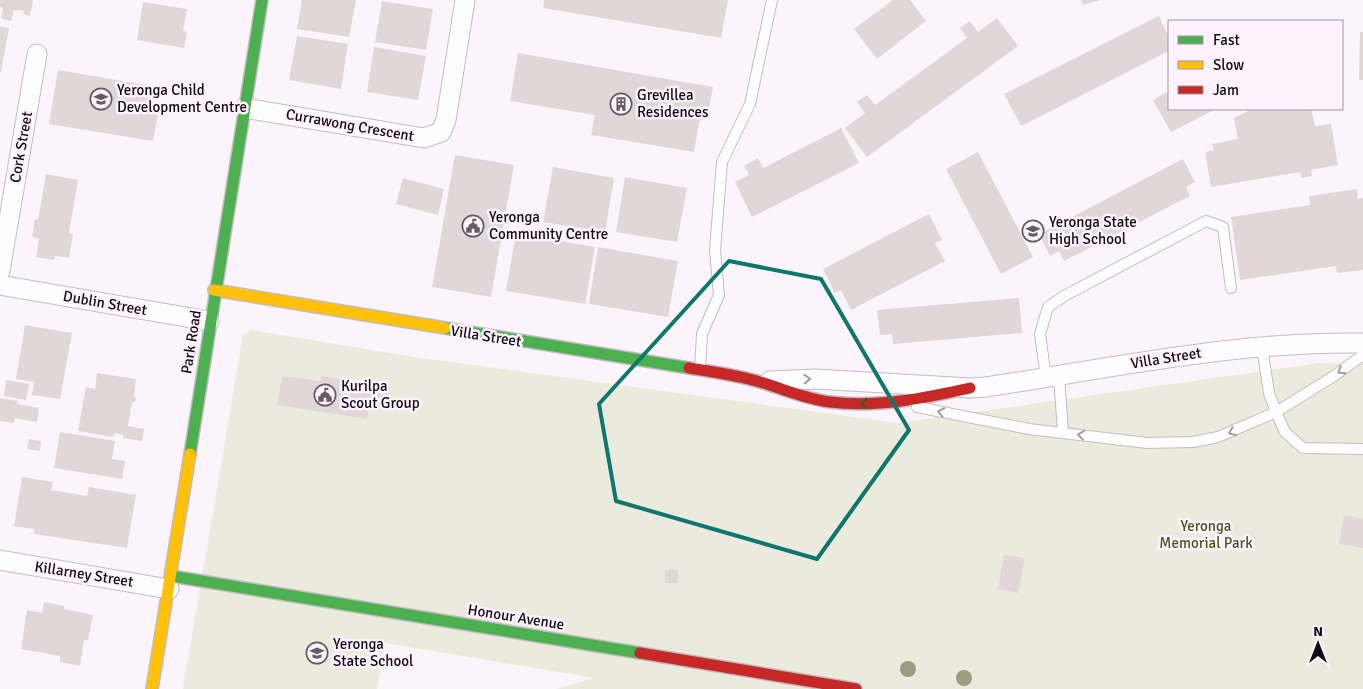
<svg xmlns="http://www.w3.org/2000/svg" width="1363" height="689" viewBox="0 0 1363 689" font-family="Signika,sans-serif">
<rect width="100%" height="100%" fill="#fbf4fb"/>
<!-- green -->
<path fill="#eaebdc" d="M251 330 414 357 898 423 1319 363 1363 364V689H556L594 678 385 643 377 689H183L243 335Z"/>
<!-- building -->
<path fill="#e2d7d8" d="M0 0H33L30 16 23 14 24 11 14 10 11 21 1 19 3 8 0 7Z
M302 0H356L349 37 297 29Z
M544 0H728L721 38 543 8Z
M893 0H910L926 21 877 59 854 29Z
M1081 0H1100L1083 5Z
M382 1 433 9 426 50 375 42Z
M143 2 187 9 183 31 187 32 184 48 137 40Z
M1159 16 1169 37V51L1021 126 1004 94Z
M997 18 1018 46 867 157 845 128 865 113 857 102 867 95 875 105 967 38 960 28 970 21 978 32Z
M0 26 9 28 1 72H0Z
M1360 32H1363V80H1359Z
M297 36 348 44 341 89 289 80Z
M374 47 426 56 418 100 367 92Z
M518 53 713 87 709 108 699 123 694 152 591 135 595 115 510 101Z
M58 70 152 86 147 113 158 115 153 141 49 124Z
M1169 91V109H1216L1171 132 1153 100Z
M1252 109H1311L1315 126 1331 124 1338 165 1311 170 1312 176 1301 178 1300 172 1211 187 1205 152 1214 150 1212 144 1238 139 1234 118Z
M841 128 859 163 752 217 735 182 749 175 744 166 758 158 763 168Z
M978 152 1033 257 1001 274 946 169Z
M455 155 514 165 491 297 432 287Z
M1183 159 1195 182 1186 187 1190 196 1064 261 1059 251 1050 256 1039 234Z
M553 167 614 178 605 232 543 222Z
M46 174 78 180 69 233 73 234 69 258 55 256 54 260 36 257 39 239 32 237 35 219 38 220Z
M625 177 687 188 677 242 616 232Z
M403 178 444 189 438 215 396 204Z
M1357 189 1358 199 1363 198V270L1337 273 1336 266 1240 280 1231 217 1310 205 1309 196Z
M929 214 942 240 935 243 945 261 851 310 841 290 835 293 823 269Z
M516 233 595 247 585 304 506 291Z
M598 247 678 261 668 317 589 304Z
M1019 298 1022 333 893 344 892 334 880 335 877 310Z
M25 325 72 333 60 399 32 395 34 382 16 379Z
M97 373 136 379 134 395 137 400 132 403 128 426 144 429 142 441 123 438V435L114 433 113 437 78 431 86 387 95 389Z
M282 376 320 381 321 376 373 384 367 419 277 405Z
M6 380 29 384 26 400 4 396Z
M378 386 390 387 386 409 375 408Z
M0 398 18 401 17 404 39 408 37 422 15 418 14 423 0 421Z
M60 432 115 441 112 459 125 461 122 479 54 468Z
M29 439 41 441 40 451 27 449Z
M22 477 53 482 51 490 87 496 89 487 136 495 127 548 34 534V529L14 526Z
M1344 515 1363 519V548L1339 544Z
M1004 555 1025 558 1018 593 998 589Z
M665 570H678V583H665Z
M44 602 64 606V609L93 615 88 640H84L80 666 60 662V656L21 649 27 610 42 613Z"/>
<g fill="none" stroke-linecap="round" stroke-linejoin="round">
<!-- lane casing -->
<g stroke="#c2bcc2" stroke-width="12">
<path id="lane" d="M1262 347 1269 393 1276 412 1285 432 1303 448 1363 449
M700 369 702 334 719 295 715 250 722 162 750 104 772 0
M1059 376 1063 432
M1046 378 1040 334 1048 307 1066 295 1206 221 1223 227 1231 288
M917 407 1029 429 1147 443 1193 442 1218 437 1276 412 1334 376 1363 355"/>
</g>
<!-- street casing -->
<g stroke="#c2bcc2" stroke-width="21">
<path id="street" d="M244 108 424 138 441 132 446 120 465 0
M0 271 37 54
M0 285 209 321
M770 381 815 379 970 388 986 387C1111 368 1236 341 1363 343
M0 560 169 589"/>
</g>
<!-- fast casing -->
<g stroke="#c2bcc2" stroke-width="14">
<path id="fast" d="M445 328 689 368
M190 454 262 0
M171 576 640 653"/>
</g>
<!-- slow casing -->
<g stroke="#c2bcc2" stroke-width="14">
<path id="slow" d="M214 290 445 328
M152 689 190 454"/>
</g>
<!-- jam casing -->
<g stroke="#c2bcc2" stroke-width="14">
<path id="jam" d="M689 368C713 372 737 375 760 382 784 389 805 399 830 402 877 408 925 398 970 388
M640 653 856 689"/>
</g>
<!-- lane -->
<use href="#lane" stroke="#fefdfe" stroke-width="10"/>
<!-- street -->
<use href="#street" stroke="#fefdfe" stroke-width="19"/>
<!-- fast -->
<use href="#fast" stroke="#4caf50" stroke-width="11"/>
<!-- slow -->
<use href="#slow" stroke="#ffc107" stroke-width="11"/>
<!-- jam -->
<use href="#jam" stroke="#c62828" stroke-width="11"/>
</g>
<!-- trees -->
<g fill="#9c9d80">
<circle cx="908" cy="669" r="8"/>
<circle cx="964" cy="678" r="8"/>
</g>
<!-- one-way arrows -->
<defs><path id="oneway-chevron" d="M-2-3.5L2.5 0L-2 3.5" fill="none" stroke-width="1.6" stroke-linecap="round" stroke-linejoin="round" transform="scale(1.25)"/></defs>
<g stroke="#9f9d9f">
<use href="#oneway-chevron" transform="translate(1341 371) rotate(146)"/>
<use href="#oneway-chevron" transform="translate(807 379) rotate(-2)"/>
<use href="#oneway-chevron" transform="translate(941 412) rotate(-168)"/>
<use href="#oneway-chevron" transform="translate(1232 432) rotate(158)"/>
<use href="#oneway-chevron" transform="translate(1081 435) rotate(-173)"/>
</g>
<use stroke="#2e5e30" href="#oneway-chevron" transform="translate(864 403) rotate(179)"/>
<!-- marked area -->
<path fill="none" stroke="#0f766e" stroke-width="4" stroke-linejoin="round" d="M729 261 821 279 909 430 817 559 616 501 599 404Z"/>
<!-- icons -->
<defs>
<g id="school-ring" transform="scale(1.125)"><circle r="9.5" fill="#fef1fe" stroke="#635d63" stroke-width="1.5"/><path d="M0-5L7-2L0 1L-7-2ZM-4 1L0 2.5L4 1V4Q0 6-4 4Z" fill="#635d63"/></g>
<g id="building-ring" transform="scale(1.125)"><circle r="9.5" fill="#fef1fe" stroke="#635d63" stroke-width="1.5"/><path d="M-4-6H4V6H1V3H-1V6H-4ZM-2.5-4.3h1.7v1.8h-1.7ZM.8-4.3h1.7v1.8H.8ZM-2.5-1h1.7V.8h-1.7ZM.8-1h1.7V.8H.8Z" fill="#635d63"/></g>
<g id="civic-ring" transform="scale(1.125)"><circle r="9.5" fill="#fef1fe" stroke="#635d63" stroke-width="1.5"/><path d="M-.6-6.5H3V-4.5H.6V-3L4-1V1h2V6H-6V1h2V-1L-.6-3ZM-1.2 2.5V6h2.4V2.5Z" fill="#635d63"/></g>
</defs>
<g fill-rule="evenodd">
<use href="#school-ring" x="101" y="99"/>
<use href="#building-ring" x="621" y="104"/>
<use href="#civic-ring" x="473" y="226"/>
<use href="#school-ring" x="1033" y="231"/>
<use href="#civic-ring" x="325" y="395"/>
<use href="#school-ring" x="317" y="653"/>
</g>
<g text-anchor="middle" stroke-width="5" stroke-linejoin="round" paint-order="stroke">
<!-- poi labels -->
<g font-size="15" fill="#110c11" stroke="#fef1fe" text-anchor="start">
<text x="117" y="95">Yeronga Child<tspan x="117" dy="17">Development Centre</tspan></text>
<text x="637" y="100">Grevillea<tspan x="637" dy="17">Residences</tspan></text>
<text x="489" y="222">Yeronga<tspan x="489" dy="17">Community Centre</tspan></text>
<text x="1049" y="227">Yeronga State<tspan x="1049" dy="17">High School</tspan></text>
<text x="341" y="391">Kurilpa<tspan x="341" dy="17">Scout Group</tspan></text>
<text x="333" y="649">Yeronga<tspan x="333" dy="17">State School</tspan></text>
</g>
<!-- street labels -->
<g font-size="15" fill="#110c11" stroke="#fef1fe">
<text transform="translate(350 125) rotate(10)" y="5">Currawong Crescent</text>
<text transform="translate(21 147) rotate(-80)" y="5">Cork Street</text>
<text transform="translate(105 303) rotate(10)" y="5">Dublin Street</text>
<text transform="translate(486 336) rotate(9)" y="5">Villa Street</text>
<text transform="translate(191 342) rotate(-81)" y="5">Park Road</text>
<text transform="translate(1166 358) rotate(-9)" y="5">Villa Street</text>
<text transform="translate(84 574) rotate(9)" y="5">Killarney Street</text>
<text transform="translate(516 617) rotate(9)" y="5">Honour Avenue</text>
</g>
<!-- park labels -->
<g font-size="15" fill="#4e551b" stroke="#fef1fe">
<text x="1206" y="531">Yeronga<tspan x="1206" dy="17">Memorial Park</tspan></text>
</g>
</g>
<!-- legend -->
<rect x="1168" y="20" width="175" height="90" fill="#fef1fe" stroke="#9f959f"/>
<rect x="1178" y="36" width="25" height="8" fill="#4caf50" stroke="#9f959f"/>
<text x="1213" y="45" font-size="15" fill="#110c11">Fast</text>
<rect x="1178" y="61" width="25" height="8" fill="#ffc107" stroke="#9f959f"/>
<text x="1213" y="70" font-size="15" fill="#110c11">Slow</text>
<rect x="1178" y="86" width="25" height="8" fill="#c62828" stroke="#9f959f"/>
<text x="1213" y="95" font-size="15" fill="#110c11">Jam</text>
<!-- north arrow -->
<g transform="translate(1318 644)" stroke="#fef1fe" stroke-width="4" paint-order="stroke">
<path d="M0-4L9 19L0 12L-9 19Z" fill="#110c11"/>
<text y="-8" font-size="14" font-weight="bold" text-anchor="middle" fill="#110c11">N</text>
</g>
</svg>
